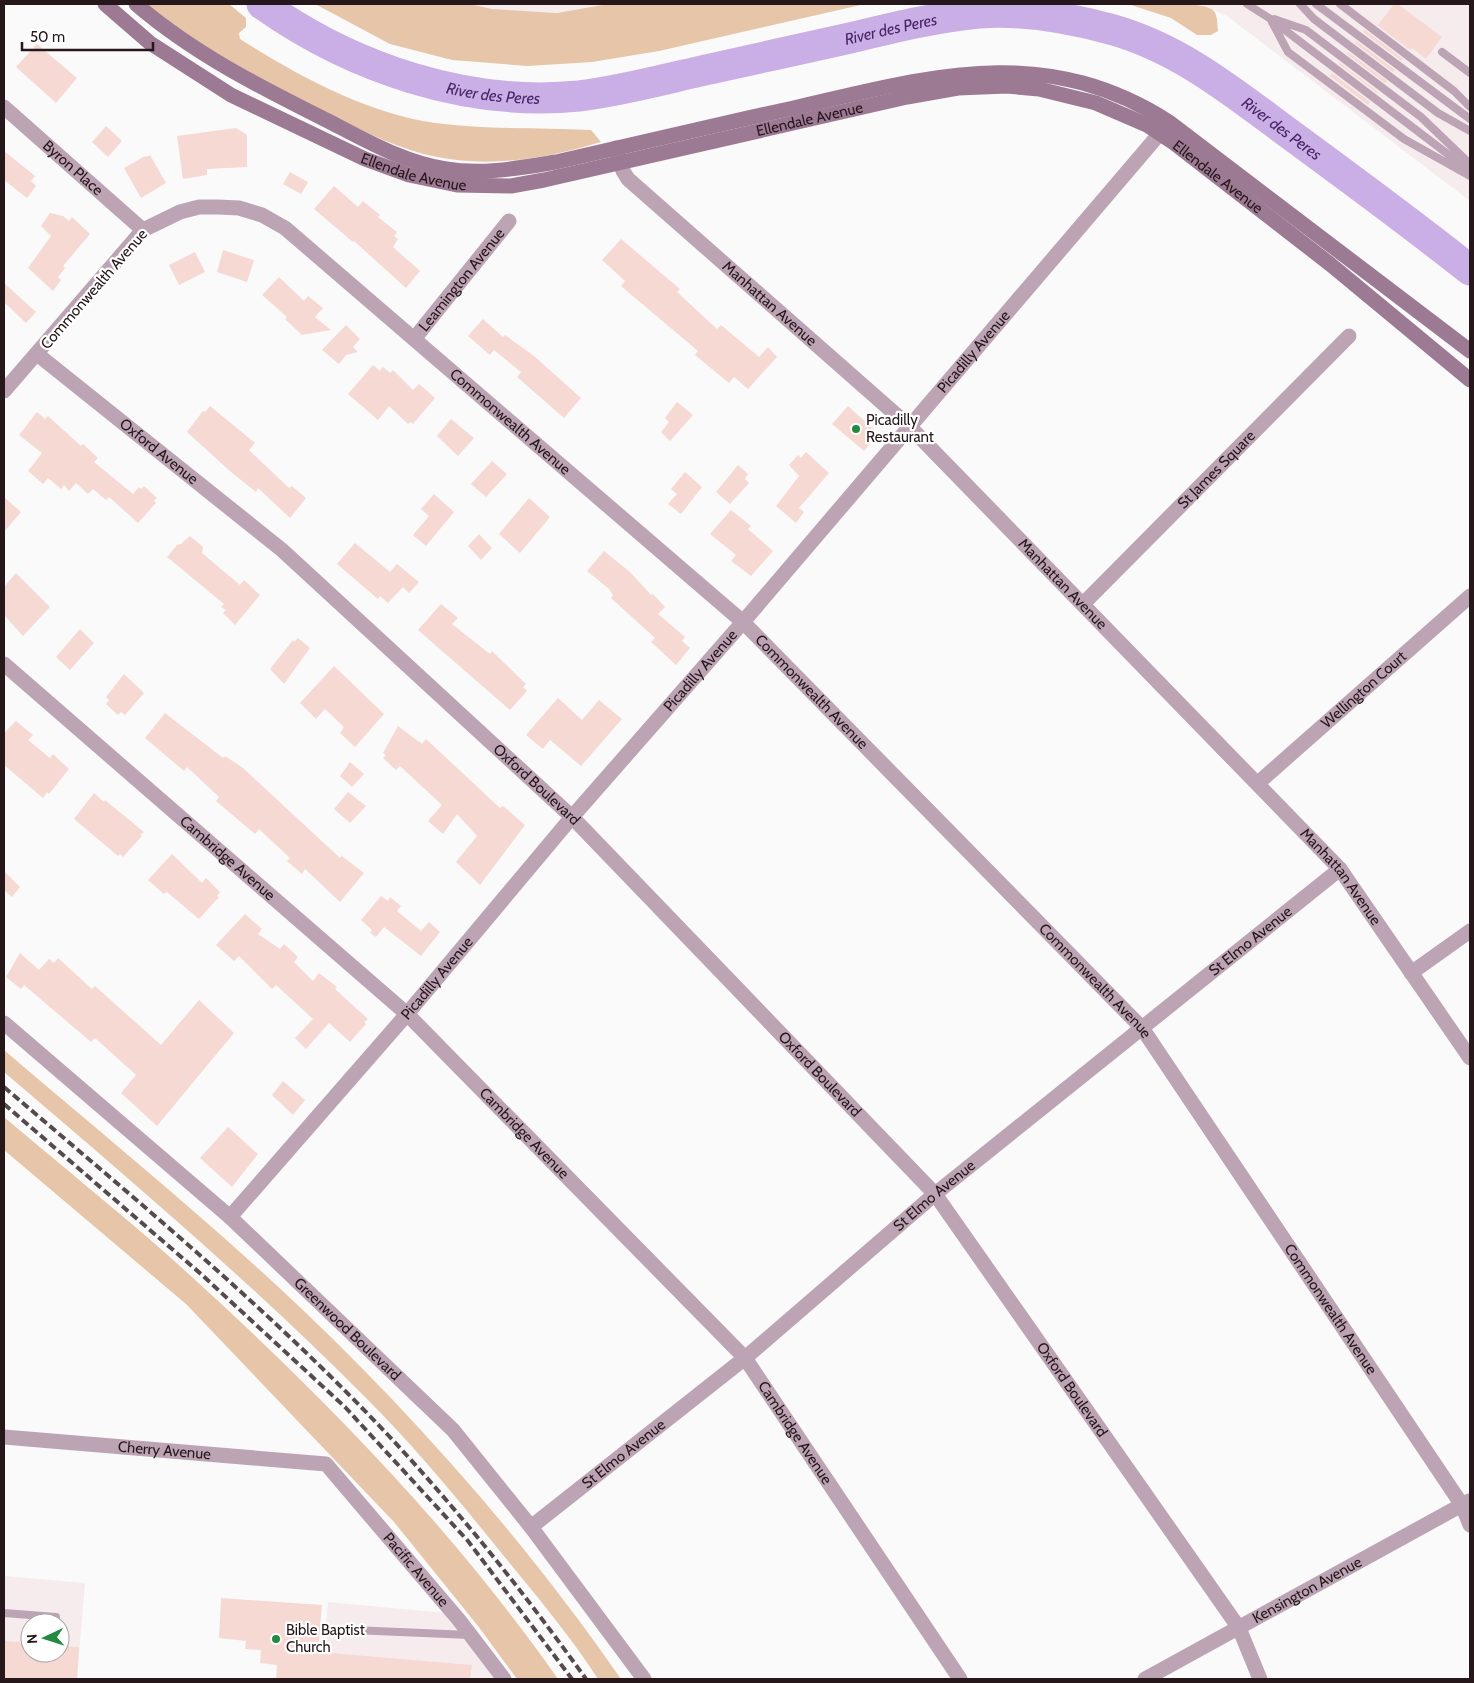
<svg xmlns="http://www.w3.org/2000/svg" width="1474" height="1683" viewBox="0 0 1474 1683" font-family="Cabin,sans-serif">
<rect width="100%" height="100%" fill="#fafafa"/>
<!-- built -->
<path fill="#f6eced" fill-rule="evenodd" d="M470 4H608L557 13 492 9Z
M1200 4H1470V201L1227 16Z
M4 1576 85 1583 77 1679H4ZM30 1623H60V1653H30Z
M328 1602 447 1613 496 1679H321Z"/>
<!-- green -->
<path fill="#e7c5a8" d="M147 4H229L246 18V27L239 33 240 39C296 75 368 114 435 123 487 130 539 127 591 130L601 142C548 158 493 168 437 157 401 150 367 133 335 117 268 85 204 51 147 4Z
M315 4H470L492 9 557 13 608 4H865L659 51 592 62 528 66 452 60 390 44Z
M1128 4C1146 4 1203 0 1214 11 1218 17 1217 24 1218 31L1211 35H1197L1171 18Z
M4 1050C94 1127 186 1202 273 1282 400 1399 523 1537 621 1679H598C569 1634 533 1592 499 1550 457 1498 414 1446 367 1399 252 1283 128 1178 4 1072Z
M4 1117C59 1164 117 1210 171 1258 313 1386 448 1522 558 1679H517L478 1626 394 1522 186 1304 4 1150Z"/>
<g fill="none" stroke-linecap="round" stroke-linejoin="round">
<!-- river -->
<path stroke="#caaee6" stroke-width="31" id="s1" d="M262 4C352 68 467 107 579 96 620 91 661 80 701 71 751 60 800 49 850 38 892 28 936 17 979 13 1021 10 1069 18 1110 29 1180 48 1234 93 1291 135 1351 179 1411 223 1470 270"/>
</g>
<!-- building -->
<path fill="#f6d9d2" d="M1394 4H1398L1442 37 1426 59 1412 48 1410 50 1372 21 1378 25Z
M1365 30 1403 59 1402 61 1363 32Z
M1356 41 1395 70 1393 72 1355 43Z
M37 44 77 78 56 103 16 67Z
M1348 52 1387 81 1385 83 1347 54Z
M1340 63 1378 92 1377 93 1339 64Z
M1332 73 1370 102 1368 105 1330 76Z
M106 126 122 141 108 157 92 142Z
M236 128 247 135V167L207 169V175L183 179 177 136Z
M4 151 35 176 31 181 36 186 27 198 4 180Z
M150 155 166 183 141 198 124 168 145 156 146 157Z
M290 172 308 182 301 194 283 184Z
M334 186 358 207 363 201 380 215 378 217 397 232 394 236 398 239 393 247 420 271 406 288 354 241 353 242 314 209Z
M50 213 63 216 69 221 72 217 90 234 63 266 65 268 58 277 61 280 53 291 28 268 51 236 41 226Z
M621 239 680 289 677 292 717 329 721 325 759 357 768 347 777 357 748 389 734 377 729 383 695 355 698 351 621 286 625 281 602 260Z
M223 250 254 260 247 282 217 272Z
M195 252 205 272 179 285 169 265Z
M279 277 304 301 308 296 323 308 315 317 331 330 302 335 285 319 287 317 262 295Z
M4 283 36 312 26 323 4 302Z
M483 319 503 337 505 335 534 356 581 398 564 418 517 377 521 372 494 350 490 355 468 336Z
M346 325 360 339 353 347 358 352 346 355 339 364 322 350Z
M373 365 380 371 383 367 390 373 393 370 413 390 419 384 435 398 413 424 411 422 408 424 389 406 378 420 348 394Z
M677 402 693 415 670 441 661 432 669 422 665 418Z
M210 406 255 443 249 450 289 488 292 486 306 498 290 518 258 488 256 492 231 472 187 432 203 411 205 412Z
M848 406 879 434 864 451 832 424Z
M37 412 45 419 48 416 81 446 83 444 98 458 94 462 133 494 139 487 141 489 144 486 157 498 154 501 156 503 138 523 109 497 106 500 93 489 88 494 76 483 69 491 64 485 61 489 48 478 43 484 28 471 42 453 19 435Z
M451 419 474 438 458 456 437 436Z
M806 452 829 473 799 508 804 512 796 523 776 506 799 476 789 465 798 455 801 458Z
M492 461 507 474 486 497 471 484Z
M738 465 748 474 745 479 749 483 730 504 716 492Z
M685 472 702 487 681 514 668 504 677 494 671 489Z
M434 494 454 512 426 546 413 535 429 516 421 509Z
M4 497 21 512 4 532Z
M529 498 550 517 520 553 499 534Z
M731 510 751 526 748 529 773 551 751 576 731 561 736 555 710 534Z
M479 534 492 548 481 560 468 546Z
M190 536 203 547 202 553 240 585 244 580 260 595 235 625 223 613 226 610 221 607 224 604 167 557 177 545 181 544Z
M355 543 390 572 397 564 419 582 409 593 403 587 388 603 380 596 378 599 337 564Z
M604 551 630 572 651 595 653 594 665 607 658 614 685 637 682 641 690 648 676 665 651 642 655 638 611 598 613 595 609 589 587 571Z
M16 573 50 607 23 636 4 615V587Z
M441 604 458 618 452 624 490 654 492 651 526 684 523 687 527 691 510 710 418 630Z
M80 629 94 643 70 670 56 657Z
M298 638 310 648 284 684 270 669 293 640 294 642Z
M334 666 384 714 355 747 340 733 344 727 325 709 316 719 300 703Z
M124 674 144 693 125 715 121 712 118 715 106 704 109 700 106 697Z
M558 698 582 720 599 700 622 719 581 766 550 740 543 749 526 735Z
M165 713 223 758 225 756 243 768 340 858 342 856 364 873 340 902 305 869 302 874 287 861 290 858 259 829 255 834 216 801 219 797 187 767 184 771 145 738Z
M16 721 33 735 28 740 50 758 53 754 69 769 49 794 47 792 43 798 4 765V733Z
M398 726 422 744 426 739 500 808 503 806 525 825 480 885 456 862 477 836 457 814 443 834 428 821 442 805 400 766 396 770 383 758 386 755 383 753Z
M350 762 364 774 352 787 340 776Z
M348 792 366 806 350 823 334 809Z
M94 793 104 802 105 800 144 832 140 835 142 836 123 857 120 854 118 856 74 819Z
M172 854 202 883 206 878 220 892 217 896 219 897 199 919 167 892 164 894 148 880Z
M4 871 20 887 12 897 4 890Z
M381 896 388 901 390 897 401 906 397 911 421 931 429 922 440 932 421 956 384 927 376 937 370 933 372 930 361 920Z
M245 914 262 929 258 934 280 949 284 944 298 957 294 962 313 981 319 973 337 987 335 989 368 1019 364 1022 366 1024 350 1042 329 1023 306 1049 295 1038 313 1019 276 985 272 989 239 956 234 961 216 945Z
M20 953 39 970 49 959 54 963 58 958 92 989 95 986 161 1045 199 1000 234 1033 157 1126 121 1093 136 1075 95 1038 91 1042 24 985 21 989 6 977Z
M283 1081 305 1100 293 1115 272 1095Z
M228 1127 258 1154 232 1187 200 1158Z
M221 1598 322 1605 318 1652 472 1665 470 1679H276L277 1665 260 1663 261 1650 245 1649 246 1641 219 1638Z
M4 1641 30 1643V1653H60V1646L79 1647 77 1679H4Z"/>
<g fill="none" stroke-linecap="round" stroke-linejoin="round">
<!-- service -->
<path stroke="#bca4b5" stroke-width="8" d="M1247 4 1269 18 1470 171
M1300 4 1314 19 1438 113 1470 131
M1316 4 1470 119
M1340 4 1454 91 1470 107
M1274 19 1306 30 1421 117 1470 164
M1272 22 1288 52 1404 139 1470 176
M1442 52 1470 73
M4 1613 56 1617
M352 1630 470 1635"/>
<!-- minor -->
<g stroke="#bca4b5" stroke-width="15">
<path id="s2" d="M4 107 143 230"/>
<path id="s3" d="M616 148 623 171 628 179 910 427 1340 869 1470 1058"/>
<path id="s4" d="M414 339 509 221"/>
<path id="s5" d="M37 354 282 550 572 817 935 1194 1239 1628 1260 1679"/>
<path id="s6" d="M4 391 143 230 180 212 199 207H218L239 208 262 215 285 228 743 622 1142 1028 1462 1505 1470 1525"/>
<path id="s7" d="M1084 603 1349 336"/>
<path id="s8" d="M4 664 407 1014 745 1358 960 1679"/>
<path id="s9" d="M1258 783 1470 596"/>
<path d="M1411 973 1470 931"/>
<path id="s10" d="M230 1217 407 1014 572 817 743 622 1167 125"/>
<path id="s11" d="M4 1437 326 1464 459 1620 504 1679"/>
<path id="s12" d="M531 1527 745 1358 935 1194 1340 869"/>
<path id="s13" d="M1145 1679 1469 1501"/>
</g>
<!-- tertiary -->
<path stroke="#bca4b5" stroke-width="15" id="s14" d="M4 1023 230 1217 453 1430 531 1527 644 1679"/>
<!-- secondary -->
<g stroke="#9d7a94" stroke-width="15">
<path id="s15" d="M105 4 150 43 231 95 365 159 409 175 457 185 511 186 544 180 907 97 958 88 1007 86 1039 89 1096 103 1147 125 1174 143 1330 264 1470 380"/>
<path d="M136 4C194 54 262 88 330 122 367 141 405 163 446 169 483 175 519 168 556 162 633 144 711 126 789 109 925 78 1041 40 1169 122L1470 351"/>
</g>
<!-- rail -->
<path stroke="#554a4c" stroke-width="4" stroke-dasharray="8 4" stroke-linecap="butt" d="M4 1087C135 1199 269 1309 388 1435 460 1512 525 1594 586 1679
M4 1104 201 1274 345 1407 468 1541 572 1679"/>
</g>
<!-- markers -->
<g fill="#218b41" stroke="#fff" stroke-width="2">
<circle cx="856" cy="429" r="5"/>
<circle cx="276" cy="1639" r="5"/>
</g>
<g text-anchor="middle" stroke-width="4.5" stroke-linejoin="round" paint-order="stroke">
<!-- street labels -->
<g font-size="15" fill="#25171a" stroke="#fff">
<text dy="5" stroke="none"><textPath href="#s15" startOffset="760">Ellendale Avenue</textPath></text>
<text dy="5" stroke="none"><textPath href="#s2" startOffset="92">Byron Place</textPath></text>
<text dy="5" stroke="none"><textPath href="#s15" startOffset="355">Ellendale Avenue</textPath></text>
<text dy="5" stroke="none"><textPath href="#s15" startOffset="1195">Ellendale Avenue</textPath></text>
<text dy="5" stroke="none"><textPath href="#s4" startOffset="76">Leamington Avenue</textPath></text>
<text transform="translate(94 289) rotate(-49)" y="5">Commonwealth Avenue</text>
<text dy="5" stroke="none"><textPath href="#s3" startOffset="222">Manhattan Avenue</textPath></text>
<text dy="5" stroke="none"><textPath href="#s10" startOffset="1141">Picadilly Avenue</textPath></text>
<text dy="5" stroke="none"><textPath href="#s6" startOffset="661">Commonwealth Avenue</textPath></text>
<text dy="5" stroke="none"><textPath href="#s5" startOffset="156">Oxford Avenue</textPath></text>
<text dy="5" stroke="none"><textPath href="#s7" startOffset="188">St James Square</textPath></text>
<text dy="5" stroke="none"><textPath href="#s3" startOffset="628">Manhattan Avenue</textPath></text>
<text dy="5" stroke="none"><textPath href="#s10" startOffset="721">Picadilly Avenue</textPath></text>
<text dy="5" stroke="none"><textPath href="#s9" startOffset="141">Wellington Court</textPath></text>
<text dy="5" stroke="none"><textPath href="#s6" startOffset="1066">Commonwealth Avenue</textPath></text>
<text dy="5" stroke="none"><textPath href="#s5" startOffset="660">Oxford Boulevard</textPath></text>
<text dy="5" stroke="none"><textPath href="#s8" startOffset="296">Cambridge Avenue</textPath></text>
<text dy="5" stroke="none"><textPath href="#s3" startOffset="1032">Manhattan Avenue</textPath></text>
<text dy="5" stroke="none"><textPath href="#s12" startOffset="928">St Elmo Avenue</textPath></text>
<text dy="5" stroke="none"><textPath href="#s10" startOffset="316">Picadilly Avenue</textPath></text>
<text dy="5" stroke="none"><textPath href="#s6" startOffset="1471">Commonwealth Avenue</textPath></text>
<text dy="5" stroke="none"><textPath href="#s5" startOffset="1065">Oxford Boulevard</textPath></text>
<text dy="5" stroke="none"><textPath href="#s8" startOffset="701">Cambridge Avenue</textPath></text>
<text dy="5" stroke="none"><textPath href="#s12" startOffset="522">St Elmo Avenue</textPath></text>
<text dy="5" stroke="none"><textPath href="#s6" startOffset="1876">Commonwealth Avenue</textPath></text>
<text dy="5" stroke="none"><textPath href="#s14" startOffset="460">Greenwood Boulevard</textPath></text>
<text dy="5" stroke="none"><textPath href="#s5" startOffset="1470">Oxford Boulevard</textPath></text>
<text dy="5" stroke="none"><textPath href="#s8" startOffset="1106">Cambridge Avenue</textPath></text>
<text dy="5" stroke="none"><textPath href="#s11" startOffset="161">Cherry Avenue</textPath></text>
<text dy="5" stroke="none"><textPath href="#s12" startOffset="118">St Elmo Avenue</textPath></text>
<text dy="5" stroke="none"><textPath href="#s11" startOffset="462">Pacific Avenue</textPath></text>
<text dy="5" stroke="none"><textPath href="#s13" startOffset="185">Kensington Avenue</textPath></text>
</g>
<!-- poi labels -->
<g font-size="15" fill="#25171a" stroke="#fff" text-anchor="start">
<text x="866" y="425">Picadilly<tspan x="866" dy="17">Restaurant</tspan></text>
<text x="286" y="1635">Bible Baptist<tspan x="286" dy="17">Church</tspan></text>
</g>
<!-- water labels -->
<g font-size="16" font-style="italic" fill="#4a2567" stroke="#fff">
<text dy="6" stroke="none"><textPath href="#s1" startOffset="656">River des Peres</textPath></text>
<text dy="6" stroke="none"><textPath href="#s1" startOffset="251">River des Peres</textPath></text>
<text dy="6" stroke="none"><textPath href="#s1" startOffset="1078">River des Peres</textPath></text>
</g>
</g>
<!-- border -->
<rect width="1474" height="1683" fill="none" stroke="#25171a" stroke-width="10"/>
<!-- north arrow -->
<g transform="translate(45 1638) rotate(266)"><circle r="24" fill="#ffffff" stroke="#a8a2a3"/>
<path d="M0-4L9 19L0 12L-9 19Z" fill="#218b41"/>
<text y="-8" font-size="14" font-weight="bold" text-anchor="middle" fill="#25171a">N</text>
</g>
<!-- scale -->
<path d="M22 42v8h131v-8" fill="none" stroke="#25171a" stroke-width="2.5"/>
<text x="30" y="42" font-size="15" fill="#25171a" stroke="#ffffff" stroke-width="4" paint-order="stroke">50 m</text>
</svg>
